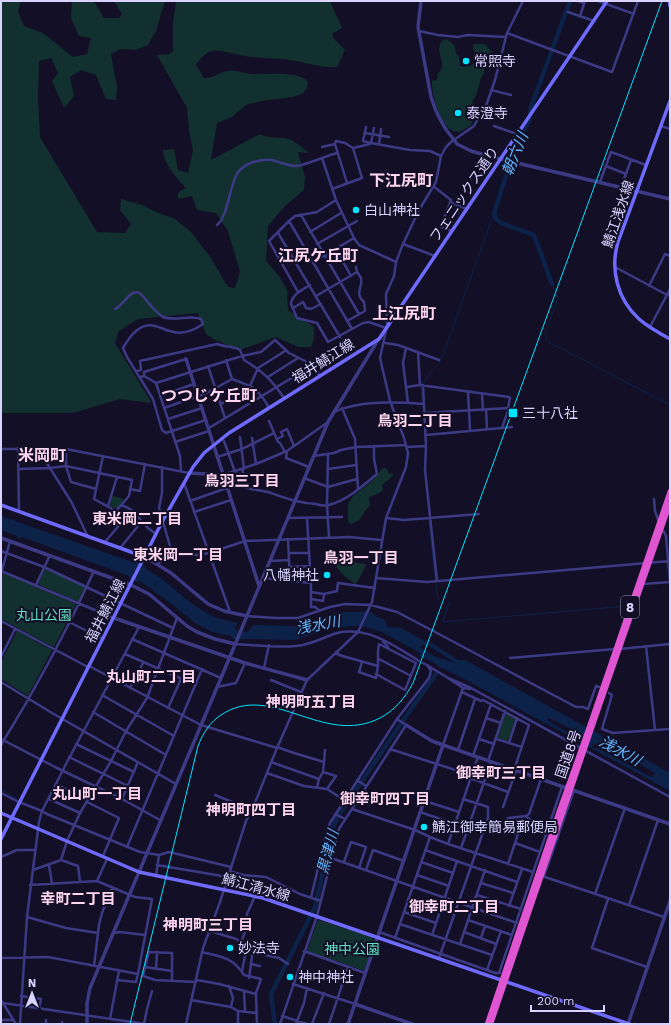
<svg xmlns="http://www.w3.org/2000/svg" width="671" height="1025" viewBox="0 0 671 1025" font-family="'Work Sans','Noto Sans JP',sans-serif">
<rect width="100%" height="100%" fill="#130f26"/>
<!-- green -->
<path fill="#12302f" d="M1 1H21L18 12 24 26 43 33 73 57 87 54 91 38 79 36 71 18 72 1H94L104 18H119L122 14 114 1H165L156 31 148 45 135 50 120 49 111 54 117 87 116 100 106 99 96 75 81 70 70 77 74 96 64 108 52 81 58 73 51 58 39 61 38 98 40 137 97 232 125 233 131 224 120 210 121 199 142 205 156 212 175 219 191 232 211 258 228 287 235 288 240 272 228 231 216 213 197 210 192 196 178 199V193L186 188C178 180 162 162 163 150L174 149 178 170 188 173 193 150 189 131 187 108 157 55 169 54 173 51V24L176 1 243 2 244 1H330L342 28 332 34 334 39 345 50 337 67C321 68 307 63 291 60 276 58 260 59 245 56 236 55 220 49 212 51 205 53 199 60 196 65L204 78C213 79 218 73 227 71 234 69 244 73 251 74 265 75 299 70 308 82L307 88 302 94 293 97 261 101 246 105 232 117 217 123 211 160 260 134C271 139 274 137 285 138 294 140 302 147 309 153L298 152 305 177 304 190 285 206 268 226 266 261 279 276 287 290 288 310 314 327V338L311 347H298L276 337 240 350 213 339 206 334 198 313 138 319 119 331 115 343 150 400V403L120 399 73 413H1Z
M447 39 455 46 456 53 459 56 460 66C470 68 473 66 477 57L473 48 474 44H485L492 52V55H487L485 57 484 73 481 78 476 96 473 100 472 105 474 111 472 118 473 120C472 125 469 127 465 129 444 144 431 95 432 81L436 80 438 77 437 75C438 73 440 72 441 70 446 61 433 50 443 40Z
M385 468 388 470 389 474 392 473 393 475 392 477 382 485 383 490 377 494 369 497C369 499 370 501 370 503 370 508 367 508 365 511 361 518 359 522 350 524L348 521V504L353 496 374 479 382 469Z
M112 496 124 499 117 509 110 506Z
M336 554 349 557 357 563 366 564V566L356 584C348 580 335 569 334 560Z
M45 569 86 586 79 602 38 584Z
M3 573 76 604 54 647 1 619V580Z
M17 631 52 650 28 696 1 679V662Z
M506 713 516 719 508 742 497 738 505 714Z
M319 920 372 937 375 942 365 971 307 951 317 922Z"/>
<!-- water -->
<path fill="#0c2248" fill-rule="evenodd" d="M1 516 135 563 138 562 145 566 146 569C169 581 185 602 209 614 218 619 228 621 238 623L235 626V630L247 632 254 625 292 626 300 625 335 613 346 612H362L364 611 371 612 375 616 385 620 387 626 391 628 399 627 423 640 432 643 458 660H465L601 735 605 740 617 743 670 773V791L464 679 442 668H441L437 666 438 665 420 656V653L382 632 365 627 356 626 330 628 295 640 233 639 231 636 212 632 195 623 160 595H158L153 591 152 589 139 581 137 582 129 578V576L22 537 21 539 17 537V536L1 530ZM423 645 429 646 455 663 436 657 419 647ZM549 718 574 731 576 733 573 735C564 730 556 726 547 720ZM599 744 627 759 634 761 655 773 652 777 649 776 598 748H593L592 745Z"/>
<g fill="none" stroke-linecap="round" stroke-linejoin="round">
<!-- stream -->
<path stroke="#0c2248" stroke-width="1" d="M552 284 557 296V301L545 334 547 341 670 405
M422 384 441 360 494 213
M421 386 422 402
M423 406 424 422
M429 522 435 579
M436 582 438 599 440 600
M449 603 443 622 627 606
M2 790 17 799"/>
<!-- river -->
<path stroke="#0c2248" stroke-width="4.5" d="M552 284 534 235 501 223 496 219 494 213 518 139 530 120V110L570 1
M275 1024 271 994 315 907 333 827 337 818 404 719 436 674"/>
<!-- minor -->
<path stroke="#3d3a85" stroke-width="2.5" d="M578 1 584 3
M598 1 634 14
M568 12 594 21
M580 16 585 1
M419 31 438 35 458 37 467 35 506 37
M507 33 612 72 638 1
M491 90 511 95
M494 126 517 134
M661 126 670 129
M366 127 363 141 371 143 374 128
M365 133 389 137
M379 144 381 129
M322 147 335 144
M322 158 336 200 354 238 359 245 396 262
M606 166 626 174
M600 182 611 152 646 165
M347 183 335 144 336 141 345 143 353 148 370 144 371 143 410 150 430 151 441 156
M433 186 451 200 441 227 452 231
M621 187 631 160
M332 189 362 178 353 148
M450 202 467 209
M301 215 359 314
M289 221 352 329
M217 225C228 216 229 188 237 174 243 163 260 159 272 160 280 162 288 166 296 166 304 166 328 155 337 153
M310 232 341 213
M278 233 340 337
M317 244 357 221
M403 244 435 256
M336 249 351 276
M313 262 354 238
M615 267 667 295H670
M310 285C302 290 292 294 291 304L297 318 317 323 328 342 363 323 369 322 386 328
M649 286 665 254 670 256
M298 292 269 241 289 221 295 216 317 212 336 200
M316 296 357 272 356 267
M293 308 303 302 306 308 311 309 321 304
M115 309C124 305 128 292 137 292L141 294C147 301 155 312 163 317 175 322 190 314 201 319L203 324C193 331 181 335 170 331 165 330 160 327 155 326 140 322 130 336 123 348L127 357 153 399 162 430 166 433 206 420
M347 321 365 311 364 302C354 293 363 288 361 278 361 278 358 273 357 272
M650 327 670 289
M385 343 398 345 439 360
M406 348 403 363 408 403
M226 360 232 379
M208 366 225 418
M137 371 141 370 140 361 217 344C224 347 235 346 240 350L244 360C262 371 272 380 284 398
M144 376V372L186 359
M140 377 144 376 156 383 180 456 181 471
M268 377 298 358
M232 379C252 386 259 389 269 408
M156 383 242 356 261 352 275 340 289 353 313 365 320 376
M420 385 509 397 510 398 508 408
M423 385 426 446 425 470 437 581
M407 387 420 385 418 352
M468 392 470 430
M482 394 483 410
M160 396 194 384
M221 404 250 386 258 368 285 351
M164 408 207 393 232 379
M342 408 355 439 358 489
M486 409 487 429
M334 412C360 400 395 402 424 404
M424 413 509 408 502 428
M168 419 202 408
M269 421 278 442 280 443 285 452
M209 428 313 365
M426 435 512 427
M240 437 244 469
M252 438 256 464
M277 439 283 436 281 432 287 429 294 446
M224 441 235 472
M175 442 209 431
M407 447 426 446
M18 448 19 511
M1 449H66L189 473
M38 449 72 503 87 535
M66 449V466L71 482 96 489
M287 451 286 458 309 467
M328 454 327 505 329 537
M314 456 334 453 341 450 356 447 406 445
M217 457 242 449 274 433
M162 467V493L159 508 170 546 171 554
M19 469 50 468 66 466 132 480 129 496 116 511 94 499 103 456
M328 469 356 465
M242 470 244 474V487C252 490 261 490 268 492 285 498 297 503 316 504 319 505 324 506 328 505 345 502 364 485 377 474L374 459V446
M223 475 256 464 287 451 328 422
M304 478 328 487 357 479
M184 483 230 612
M130 489 140 491 145 464
M654 499 655 511 659 522
M190 501 227 488
M121 505C133 509 136 514 143 523 147 528 152 531 156 534
M108 506 117 477
M194 512 231 500
M288 518 342 517
M307 518 311 585V607H315L319 610
M386 518 404 520 479 514
M662 528 666 536 670 582
M288 539 290 581
M105 542 132 510
M121 547 142 521
M1 551 44 567 173 628
M289 553H309
M270 561 289 560
M158 564 167 555H199L209 553 245 541 349 537 381 540
M290 567 310 566
M1 571 114 618
M1 574 10 541
M263 578 311 583
M376 578 427 582 670 561
M643 584 670 582
M36 585 50 555
M311 592 324 594 337 591 338 583 375 588
M311 599 323 601 324 594
M247 616 275 618H298L330 607 345 604 371 605 382 608 397 612 437 633 576 707H583L588 709 596 686 599 687
M1 621 86 666H89L201 725 277 748
M69 622 103 639
M132 639 221 678
M381 639 388 647
M235 644C255 645 277 648 296 646 311 645 324 637 337 633 368 626 395 646 419 661
M646 646 655 730
M620 649 670 644
M336 652 339 655 378 666 376 678 359 672 362 662
M125 654 196 685
M1 657 15 629
M510 658 615 649
M379 659 411 676
M427 665 448 678 471 688 670 797
M264 668 269 645
M376 674 405 690 416 663 379 644 378 651V666
M448 678 463 688 470 689
M271 680 301 692
M1 682 52 713 176 784
M217 687 236 683 245 663
M130 688 143 663
M462 692 481 701 483 700 529 725 514 770
M609 693 612 695 602 729 613 733 670 729
M102 695 174 736
M168 708 181 679
M93 712 166 755
M486 718 501 723
M1 739 57 768 122 799 160 820
M479 739 494 744
M496 739 522 747
M509 743 517 718
M76 744 134 772
M1 745C35 690 67 631 94 571
M443 745 463 688
M277 747 294 753 324 762 325 750
M390 749 471 775
M458 750 475 699
M473 756 491 704
M69 757 128 786
M488 761 505 711
M271 762 319 779
M323 772 324 762
M267 773 304 786 327 789 344 800
M470 778 508 792
M357 780 366 786
M56 784 88 800
M317 787 319 779 323 772 336 776 327 789
M1 793 19 802 42 811 47 814 140 852 159 855 169 852 231 867
M215 795 252 810
M49 799 80 813
M122 799 138 762
M425 801 459 812
M87 802 119 818 103 856
M503 807 516 771
M352 809 415 830 430 837 448 844 533 872
M420 812 455 824
M335 814 345 819
M526 816 530 820 548 828
M486 824 518 834 508 864
M504 830 508 818 526 816 529 814 541 779
M515 843 540 852
M448 844 478 757
M127 847 202 669
M461 848 491 762
M425 850 517 882
M1 857 17 850H35
M331 858 517 923
M61 860 67 841 80 813 111 761 126 731 147 698 177 618
M344 862 351 842 366 847 359 868
M421 862 453 873
M49 865 52 884
M157 865 228 877
M33 870 61 860 78 866 80 881
M366 870 373 850 404 861
M229 871 243 875 266 877 300 894 321 901
M417 875 449 886
M156 876 159 855
M542 876 664 917
M544 876 574 790
M97 881 107 859
M481 883 513 893
M595 894 625 808
M477 895 521 909
M311 898 326 834 330 823 397 719 429 678 431 671 427 665 423 663
M408 899 441 910
M608 899 592 948 647 967
M629 905 658 820
M509 906 522 869
M404 912 436 923
M27 917 66 928 98 933
M468 920 512 935
M400 924 492 955
M210 931 236 939 253 949 265 955 279 958 288 964
M379 932 495 973H500
M464 932 496 944
M113 933 120 932 145 935
M432 935 457 861
M395 938 430 837
M481 938 485 926
M241 942 245 932 247 914 255 896
M460 944 485 870
M304 951 365 973
M202 952C221 957 233 957 244 975L261 979 256 993
M1 958 48 957 138 974 152 899 135 897 97 881 30 885
M439 958 488 818V807L463 799
M251 964 260 966
M94 966 99 925 102 913 112 887
M145 967 172 971
M156 969 157 952
M487 970 501 931
M242 971 247 946
M499 973 562 787
M249 978 253 949
M117 980 136 982 138 974
M172 980V953L149 952 143 976 155 980 196 982
M197 980 219 984 256 994 257 1024
M293 984 355 1004
M229 986 233 998 231 1007
M244 991 245 1011
M21 996 41 999 39 1009
M1 1000 16 1024
M191 1000 231 1007 238 1011 257 1013
M1 1004 3 1003 145 1024
M282 1016 307 1024
M110 1019 119 971
M1 1020H13
M20 1024 27 917 39 822 42 811 66 764 139 627
M46 1024V1020
M62 1024V1022
M144 1024 147 1009 152 991
M186 1024 203 948 220 902 246 821 252 810 277 748 307 680 358 632 372 602 386 518 406 467 408 453 404 438 390 401 380 358 387 326 386 294 394 276 396 262 403 244 419 210 436 182 441 156 446 147 451 142 474 126 487 103 495 80 507 33 523 1
M238 1024V1011
M280 1024 317 916 339 829 406 725 397 719
M296 1024 304 1003 307 988
M312 1024 324 993
M329 1024 348 967"/>
<!-- tertiary -->
<path stroke="#3d3a85" stroke-width="3.5" d="M421 1 418 27 431 97 436 111 440 119 445 128 457 144 471 151 500 159 670 199
M186 359 259 586
M189 473 223 475
M1 538 131 585 149 594 187 626 197 632 215 639 235 644
M145 557 171 573 208 604 224 611 247 616
M114 618 245 663 307 680
M406 725 432 741 443 745 670 824
M355 1004 412 1024
M87 1024V1003L90 988 221 678 328 422 378 340
M348 1024 443 745
M628 1024 670 901"/>
<!-- secondary -->
<path stroke="#6f6bff" stroke-width="3.5" d="M669 1 670 6
M670 101 618 242C610 269 617 299 639 319 648 327 659 333 670 339
M1 505 145 557
M1 813 139 872 263 898 629 1024
M1 839 162 522 193 467 204 453 229 433 379 339 607 1"/>
<!-- trunk -->
<path stroke="#e055d1" stroke-width="4.5" d="M590 724 670 491
M593 725 670 504
M487 1024 559 811
M491 1024 563 813"/>
<!-- tram -->
<path stroke="#00e5ff" stroke-width="1" d="M130 1024 198 746C203 733 210 722 221 715 271 681 323 747 380 718 395 710 405 698 413 683L662 1"/>
<!-- trunk-bridge -->
<path stroke="#e055d1" stroke-width="4.5" d="M559 811 590 724
M563 813 593 725"/>
</g>
<!-- markers -->
<g fill="#00e5ff" stroke="#130f26" stroke-width="1.5">
<circle cx="466" cy="61" r="4"/>
<circle cx="458" cy="113" r="4"/>
<circle cx="356" cy="210" r="4"/>
<rect x="508" y="408" width="10" height="10" rx="2"/>
<circle cx="327" cy="575" r="4"/>
<circle cx="424" cy="827" r="4"/>
<circle cx="230" cy="948" r="4"/>
<circle cx="290" cy="977" r="4"/>
</g>
<g text-anchor="middle" stroke-width="4" stroke-linejoin="round" paint-order="stroke">
<!-- shield labels -->
<rect fill="#130f26" stroke="#9e99be" stroke-width="1" x="621" y="596" width="18" height="22" rx="3"/>
<g font-size="13" font-weight="bold" fill="#d9d4ff">
<text x="630" y="612">8</text>
</g>
<!-- poi labels -->
<g font-size="14" fill="#d9d4ff" stroke="#130f26" text-anchor="start">
<text x="474" y="66">常照寺</text>
<text x="466" y="118">泰澄寺</text>
<text x="364" y="215">白山神社</text>
<text x="522" y="418">三十八社</text>
<text x="319" y="580" text-anchor="end">八幡神社</text>
<text x="432" y="832">鯖江御幸簡易郵便局</text>
<text x="238" y="953">妙法寺</text>
<text x="298" y="982">神中神社</text>
</g>
<!-- street labels -->
<g font-size="14" fill="#d9d4ff" stroke="#130f26">
<text transform="translate(464 194) rotate(-56)" y="5">フェニックス通り</text>
<text transform="translate(618 214) rotate(-71)" y="5">鯖江浅水線</text>
<text transform="translate(323 361) rotate(-32)" y="5">福井鯖江線</text>
<text transform="translate(105 611) rotate(-63)" y="5">福井鯖江線</text>
<text transform="translate(568 754) rotate(-71)" y="5">国道8号</text>
<text transform="translate(256 887) rotate(15)" y="5">鯖江清水線</text>
</g>
<!-- park labels -->
<g font-size="14" fill="#5fe0c0" stroke="#130f26">
<text x="44" y="620">丸山公園</text>
<text x="352" y="954">神中公園</text>
</g>
<!-- water labels -->
<g font-size="15" font-style="italic" fill="#62b6ff" stroke="#130f26">
<text transform="translate(515 154) rotate(-68)" y="5">朝六川</text>
<text transform="translate(318 625) rotate(-10)" y="5">浅水川</text>
<text transform="translate(620 751) rotate(29)" y="5">浅水川</text>
<text transform="translate(328 852) rotate(-75)" y="5">黒津川</text>
</g>
<!-- neighbourhood labels -->
<g font-size="15" font-weight="bold" fill="#ffd6f0" stroke="#130f26">
<text x="415" y="426">鳥羽二丁目</text>
<text x="242" y="486">鳥羽三丁目</text>
<text x="137" y="524">東米岡二丁目</text>
<text x="178" y="560">東米岡一丁目</text>
<text x="361" y="563">鳥羽一丁目</text>
<text x="151" y="682">丸山町二丁目</text>
<text x="311" y="707">神明町五丁目</text>
<text x="501" y="778">御幸町三丁目</text>
<text x="97" y="799">丸山町一丁目</text>
<text x="385" y="804">御幸町四丁目</text>
<text x="251" y="815">神明町四丁目</text>
<text x="78" y="904">幸町二丁目</text>
<text x="454" y="912">御幸町二丁目</text>
<text x="208" y="930">神明町三丁目</text>
</g>
<!-- quarter labels -->
<g font-size="16" font-weight="bold" fill="#ffd6f0" stroke="#130f26">
<text x="401" y="186">下江尻町</text>
<text x="318" y="261">江尻ケ丘町</text>
<text x="404" y="319">上江尻町</text>
<text x="209" y="401">つつじケ丘町</text>
<text x="42" y="461">米岡町</text>
</g>
</g>
<!-- border -->
<rect width="671" height="1025" fill="none" stroke="#d9d4ff" stroke-width="4"/>
<!-- north arrow -->
<g transform="translate(32 993)" stroke="#130f26" stroke-width="3" paint-order="stroke">
<path d="M0-3L7 15L0 10L-7 15Z" fill="#d9d4ff"/>
<text y="-6" font-size="11" font-weight="bold" text-anchor="middle" fill="#d9d4ff">N</text>
</g>
<!-- scale -->
<path d="M531 1005v6h73v-6" fill="none" stroke="#d9d4ff" stroke-width="2"/>
<text x="537" y="1005" font-size="12" fill="#d9d4ff" stroke="#130f26" stroke-width="3" paint-order="stroke">200 m</text>
</svg>
